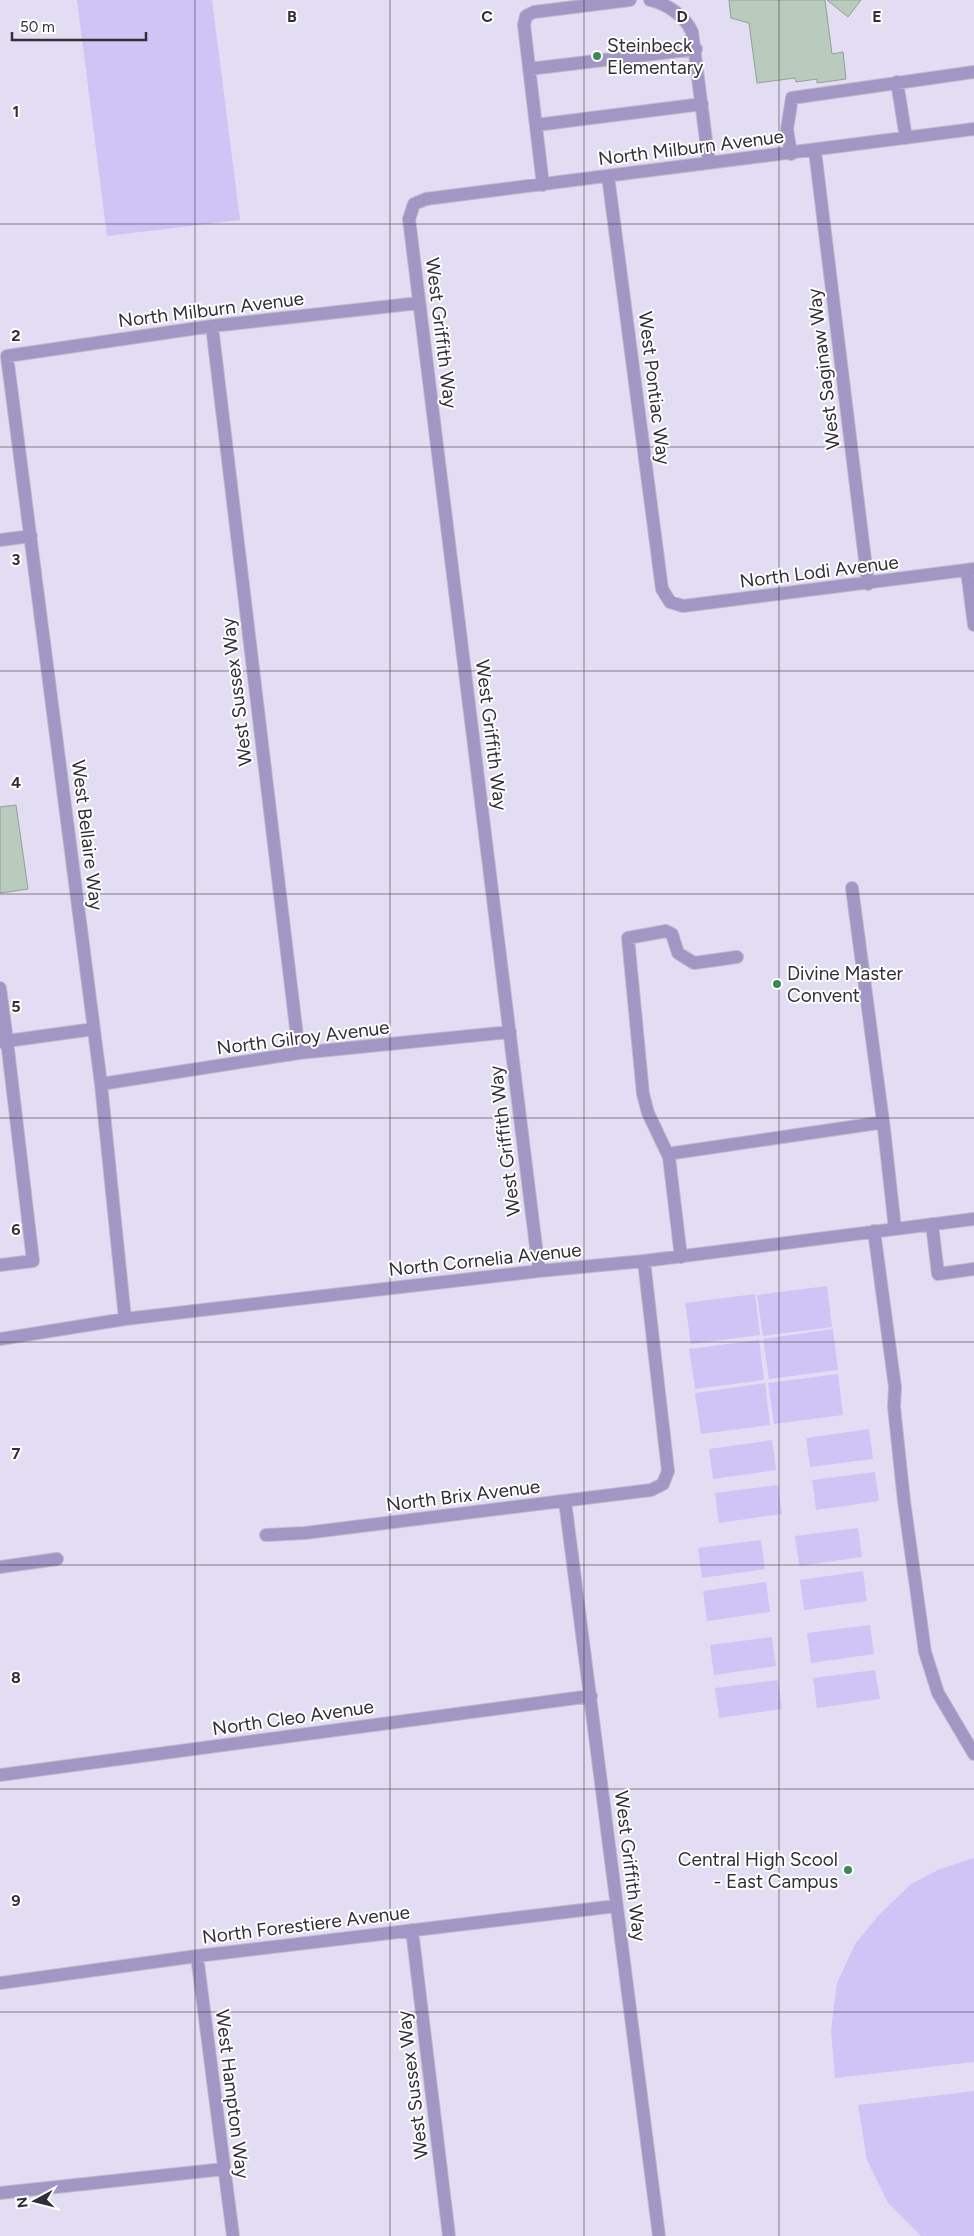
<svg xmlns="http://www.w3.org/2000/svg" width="974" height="2236" viewBox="0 0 974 2236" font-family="Figtree,sans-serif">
<rect width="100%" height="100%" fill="#e2ddf2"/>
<!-- green -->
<path fill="#d0c4f7" d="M77 0H212L240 220 107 236Z
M827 1286 832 1327 763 1336 757 1295Z
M755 1294 760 1335 691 1344 685 1303Z
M833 1329 838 1370 769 1379 763 1339Z
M759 1340 764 1380 695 1389 689 1349Z
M838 1374 843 1415 774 1424 768 1383Z
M765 1383 770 1425 701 1434 695 1393Z
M869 1429 873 1459 810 1467 806 1438Z
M772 1440 776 1470 713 1479 709 1449Z
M875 1472 879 1501 816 1510 812 1480Z
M778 1485 782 1514 719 1523 715 1493Z
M858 1528 862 1557 799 1566 795 1536Z
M761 1540 765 1569 702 1578 698 1548Z
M863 1571 867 1601 804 1610 800 1580Z
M766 1582 770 1612 707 1621 703 1591Z
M870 1625 874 1654 811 1663 807 1633Z
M772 1637 776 1666 714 1675 710 1645Z
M875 1670 880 1699 817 1708 813 1678Z
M778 1680 782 1709 719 1718 715 1688Z
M974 1858V2062L835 2078 831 2031 837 1983 855 1944 879 1915 911 1884 940 1869Z
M974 2091V2236H921L888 2203 867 2160 858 2105Z"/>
<!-- building -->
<path fill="#b8cbbd" stroke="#8fa294" d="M729 0H825L832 54 843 52 846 79 817 83V79L796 82 795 78 757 83 749 23 731 18Z
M827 0H861L848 17Z
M16 805 28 889 0 893V807Z"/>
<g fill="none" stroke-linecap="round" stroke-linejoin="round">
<!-- minor casing -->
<g stroke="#bfbacd" stroke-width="14">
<path id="minor" d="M650 0C667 4 685 16 692 32L709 163
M529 69 696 49
M897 82 906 138
M536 125 702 104
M815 151 868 584
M791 154 787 129 792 98 974 72
M608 176 662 589 670 602 683 606 974 569
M543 185 524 25 526 16 534 12 630 0
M212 326 299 1053
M0 540 31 536
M967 571 974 625
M852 888 884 1129 895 1229
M0 988 7 1041 94 1029
M0 1042 7 1041 33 1261 0 1265
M101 1084 299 1053 510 1032
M669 1157 674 1153 878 1123 882 1125
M932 1224 938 1274 974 1269
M874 1231 895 1387 894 1407 904 1501 925 1652 938 1693 974 1754
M681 1257 669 1157 648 1113 643 1094 628 938 666 931 672 934 678 953 694 963 737 957
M539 1271 409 219 414 204 426 199 974 129
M125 1319 101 1084 7 356 212 326 419 303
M0 1339 125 1319 539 1271 644 1261 974 1219
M565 1501 659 2236
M266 1535 305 1533 651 1490 663 1484 668 1471 644 1261
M0 1567 57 1559
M0 1775 591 1696
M412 1930 449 2236
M197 1956 233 2236
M0 1983 197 1956 616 1906
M0 2193 224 2169"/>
</g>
<!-- minor -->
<use href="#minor" stroke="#a296c4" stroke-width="12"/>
</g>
<!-- grid -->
<path fill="none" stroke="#312f37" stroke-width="1" stroke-opacity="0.55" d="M195 0V2236M390 0V2236M584 0V2236M779 0V2236M0 224H974M0 447H974M0 671H974M0 894H974M0 1118H974M0 1342H974M0 1565H974M0 1789H974M0 2012H974"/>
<!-- markers -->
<g fill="#3a8959" stroke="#fff" stroke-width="2">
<circle cx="597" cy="56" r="5"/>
<circle cx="777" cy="984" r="5"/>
<circle cx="848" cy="1870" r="5"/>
</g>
<g text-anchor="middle" stroke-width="4" stroke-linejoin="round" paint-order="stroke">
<!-- poi labels -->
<g font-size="19" fill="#312f37" stroke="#fff" text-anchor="start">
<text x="607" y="52">Steinbeck<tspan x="607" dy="22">Elementary</tspan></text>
<text x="787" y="980">Divine Master<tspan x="787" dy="22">Convent</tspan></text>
<text x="838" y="1866" text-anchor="end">Central High Scool<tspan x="838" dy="22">- East Campus</tspan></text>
</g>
<!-- street labels -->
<g font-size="19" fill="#312f37" stroke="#fff">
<text transform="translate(691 147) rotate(-7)" y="7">North Milburn Avenue</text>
<text transform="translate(211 309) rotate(-7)" y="7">North Milburn Avenue</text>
<text transform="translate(442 333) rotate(83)" y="7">West Griffith Way</text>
<text transform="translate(823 369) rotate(-97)" y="7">West Saginaw Way</text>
<text transform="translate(655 388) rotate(83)" y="7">West Pontiac Way</text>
<text transform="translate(819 571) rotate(-7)" y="7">North Lodi Avenue</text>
<text transform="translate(236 692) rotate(-97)" y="7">West Sussex Way</text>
<text transform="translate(492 735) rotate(83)" y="7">West Griffith Way</text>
<text transform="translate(88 835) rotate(83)" y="7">West Bellaire Way</text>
<text transform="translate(303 1037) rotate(-7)" y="7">North Gilroy Avenue</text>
<text transform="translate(504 1141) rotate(-97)" y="7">West Griffith Way</text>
<text transform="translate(485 1259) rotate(-6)" y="7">North Cornelia Avenue</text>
<text transform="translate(463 1495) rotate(-7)" y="7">North Brix Avenue</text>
<text transform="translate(293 1717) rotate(-8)" y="7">North Cleo Avenue</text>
<text transform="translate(631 1866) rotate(83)" y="7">West Griffith Way</text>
<text transform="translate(306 1924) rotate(-7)" y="7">North Forestiere Avenue</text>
<text transform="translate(412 2085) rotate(-97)" y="7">West Sussex Way</text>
<text transform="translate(233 2094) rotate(83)" y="7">West Hampton Way</text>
</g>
</g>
<g font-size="16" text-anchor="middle" font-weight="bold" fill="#312f37" stroke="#fff" stroke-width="4" stroke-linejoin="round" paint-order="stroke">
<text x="292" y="22">B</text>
<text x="487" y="22">C</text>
<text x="682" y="22">D</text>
<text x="877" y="22">E</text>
<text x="16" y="117">1</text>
<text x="16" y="341">2</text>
<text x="16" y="565">3</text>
<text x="16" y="788">4</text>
<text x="16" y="1012">5</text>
<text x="16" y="1235">6</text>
<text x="16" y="1459">7</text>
<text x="16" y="1683">8</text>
<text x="16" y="1906">9</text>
</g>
<!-- north arrow -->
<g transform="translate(35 2201) rotate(263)" stroke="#ffffff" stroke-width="4" paint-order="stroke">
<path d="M0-4L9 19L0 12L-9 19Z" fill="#312f37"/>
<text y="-8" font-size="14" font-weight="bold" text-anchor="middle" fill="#312f37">N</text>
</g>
<!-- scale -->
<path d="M12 32v8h134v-8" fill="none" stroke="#312f37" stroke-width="2.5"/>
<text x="20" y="32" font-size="15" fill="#312f37" stroke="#ffffff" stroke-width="4" paint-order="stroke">50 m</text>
</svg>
